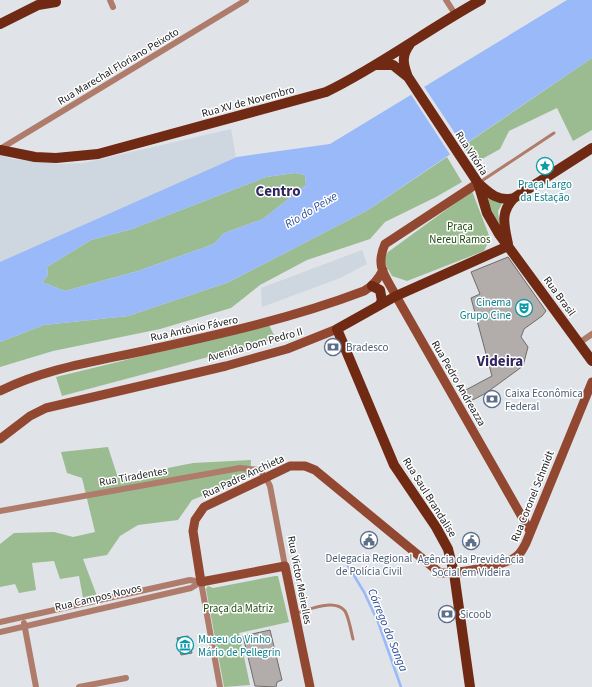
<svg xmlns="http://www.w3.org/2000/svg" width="592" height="687" viewBox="0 0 592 687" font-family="'Source Sans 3',sans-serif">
<rect width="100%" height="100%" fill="#e0e3e7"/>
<!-- built -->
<path fill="#ced6e0" d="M231 129 237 163 0 277V155L12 159 60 164 84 163Z
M362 250 367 264 340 278 262 307 261 288Z"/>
<!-- green -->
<path fill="#9bbc91" d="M592 58V130L573 141 557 108 509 131 500 149 475 163 463 146Z
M447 157 462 182 436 197 385 222 370 239 307 260 260 285 231 308 160 329 53 351 0 367V342L44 325 128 316 229 282 368 210Z
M295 173 305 175 306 185 263 219 224 233 214 244 138 271 65 291 42 282 48 275 47 267 91 240 132 229 266 177Z
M472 191 490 238 484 251 407 281 392 276 383 260 388 252Z
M486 197 497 202H503L498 211 500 230Z
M269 325 276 339 62 396 56 377Z
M108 447 118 478 193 463 251 460 250 477 192 500 178 520 138 525 120 536 107 555 83 559 97 596 83 598 79 576 60 579 54 561 32 563 36 590 19 593 15 584 0 587V544L14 533 54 532 73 537 95 532 82 478 67 473 61 452Z
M275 576H278L289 622 239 633 250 685 224 687 206 589 208 586 213 588Z"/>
<!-- water -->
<path fill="#99b9f8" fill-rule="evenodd" d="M567 0H592V58L368 210 229 282 128 316 44 325 0 342V262L237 157 330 144ZM295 173 305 175 306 185 263 219 224 233 214 244 138 271 65 291 42 282 48 275 47 267 91 240 132 229 266 177Z"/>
<!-- pier -->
<path fill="#e0e3e7" d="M423 85 464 147 451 156 410 93Z"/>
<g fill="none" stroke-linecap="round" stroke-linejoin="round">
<!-- stream -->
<path stroke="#99b9f8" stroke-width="2.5" d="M344 559 364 592 378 622 401 687"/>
</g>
<!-- building -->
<path fill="#b2adab" stroke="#706c6a" d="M508 257 546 311 542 316 524 329 521 337 528 347 523 366 486 393 467 403 462 392 492 376 471 298 480 294 471 272Z
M270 630 282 680 277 682 276 687 255 686 243 636Z
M188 636 192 653 181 655 177 638Z"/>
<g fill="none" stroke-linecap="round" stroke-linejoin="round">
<!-- lane -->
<path stroke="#af7b6b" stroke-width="3" d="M480 182 554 133
M296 613C309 610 334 598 345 611 349 618 351 631 353 639"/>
<!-- street -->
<path stroke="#af7b6b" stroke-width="6" d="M110 0 113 7
M446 0 455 14
M0 149 246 0
M579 343 592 334
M0 511 240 468 259 470 266 478 270 486 285 566
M201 582 220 687
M0 622 190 580 201 582
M24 623 36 687
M0 632 191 588 201 582
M79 687 126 678"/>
<!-- secondary -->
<path stroke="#914730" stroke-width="9" d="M478 183 385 244C375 267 385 275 396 296L530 531
M0 391C46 368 98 361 148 350 221 334 293 318 364 291 373 286 378 280 383 270
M0 439 30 416 46 408 226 366 287 349 337 329
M310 687 285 566 201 582 193 531 195 520 204 507 290 466H305L315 470 440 573C456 574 501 566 514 558 520 555 523 549 526 543L592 382"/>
<!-- primary -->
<path stroke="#702912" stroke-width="10" d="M0 24 38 5 56 2
M376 65H393L408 77 478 183 487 213 499 234 592 361
M408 77C403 64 401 56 410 44
M0 150 35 157 56 158 98 154 326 92C380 66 428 29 481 0
M478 183C489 193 498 202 514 198
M508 244C504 225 500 212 514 198L592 148
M372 286 380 290 382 301 380 304
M470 687 454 573 448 549 436 527 394 465 337 329 396 296 508 246"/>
</g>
<!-- icons -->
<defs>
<g id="sight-ring" transform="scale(0.9)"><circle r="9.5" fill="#fff" stroke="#0f9aa8" stroke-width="1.5"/><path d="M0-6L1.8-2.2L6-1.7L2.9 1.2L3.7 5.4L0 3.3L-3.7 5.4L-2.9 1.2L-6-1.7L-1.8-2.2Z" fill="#0f9aa8"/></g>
<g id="theatre-ring" transform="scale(0.9)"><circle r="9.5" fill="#fff" stroke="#0f9aa8" stroke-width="1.5"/><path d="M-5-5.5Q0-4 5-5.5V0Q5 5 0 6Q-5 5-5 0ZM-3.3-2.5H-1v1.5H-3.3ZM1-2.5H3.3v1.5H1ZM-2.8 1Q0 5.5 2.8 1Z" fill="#0f9aa8"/></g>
<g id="bank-ring" transform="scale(0.9)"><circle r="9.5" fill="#fff" stroke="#5c6f8a" stroke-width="1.5"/><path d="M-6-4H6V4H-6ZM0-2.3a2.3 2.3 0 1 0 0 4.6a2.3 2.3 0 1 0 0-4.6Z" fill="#5c6f8a"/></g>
<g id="civic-ring" transform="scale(0.9)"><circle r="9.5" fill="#fff" stroke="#5c6f8a" stroke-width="1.5"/><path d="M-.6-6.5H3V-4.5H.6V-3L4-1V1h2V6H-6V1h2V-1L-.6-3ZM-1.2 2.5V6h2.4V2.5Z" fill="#5c6f8a"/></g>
<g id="museum-ring" transform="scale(0.9)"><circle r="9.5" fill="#fff" stroke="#0f9aa8" stroke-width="1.5"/><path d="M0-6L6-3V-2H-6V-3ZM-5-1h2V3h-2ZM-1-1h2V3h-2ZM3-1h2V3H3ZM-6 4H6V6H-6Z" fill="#0f9aa8"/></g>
</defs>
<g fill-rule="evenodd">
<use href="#sight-ring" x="545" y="166"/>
<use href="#theatre-ring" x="524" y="308"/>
<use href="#bank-ring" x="333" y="347"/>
<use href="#bank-ring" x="492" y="399"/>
<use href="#civic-ring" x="369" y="540"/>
<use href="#civic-ring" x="471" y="541"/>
<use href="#bank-ring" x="447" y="614"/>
<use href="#museum-ring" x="185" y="645"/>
</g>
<g text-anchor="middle" stroke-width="3" stroke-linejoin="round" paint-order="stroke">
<!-- street labels -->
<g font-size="11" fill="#1c1d1f" stroke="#fff">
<text transform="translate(118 66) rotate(-31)" y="4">Rua Marechal Floriano Peixoto</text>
<text transform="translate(248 101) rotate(-15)" y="4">Rua XV de Novembro</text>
<text transform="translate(472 153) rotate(57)" y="4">Rua Vitória</text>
<text transform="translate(560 296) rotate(54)" y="4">Rua Brasil</text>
<text transform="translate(194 328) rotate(-12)" y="4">Rua Antônio Fávero</text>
<text transform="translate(255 344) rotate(-16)" y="4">Avenida Dom Pedro II</text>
<text transform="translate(459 383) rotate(60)" y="4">Rua Pedro Andreazza</text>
<text transform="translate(133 476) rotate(-10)" y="4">Rua Tiradentes</text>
<text transform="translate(243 476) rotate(-25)" y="4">Rua Padre Anchieta</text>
<text transform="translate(532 496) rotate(-68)" y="4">Rua Coronel Schmidt</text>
<text transform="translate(430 497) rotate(58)" y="4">Rua Saul Brandalise</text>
<text transform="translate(300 580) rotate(79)" y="4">Rua Victor Meirelles</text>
<text transform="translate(98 597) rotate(-13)" y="4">Rua Campos Novos</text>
</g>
<!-- culture labels -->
<g font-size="11" fill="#0d838f" stroke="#fff">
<text x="545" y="188">Praça Largo<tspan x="545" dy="13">da Estação</tspan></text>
<text x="511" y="306" text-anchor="end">Cinema<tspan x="511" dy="13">Grupo Cine</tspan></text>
<text x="198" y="643" text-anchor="start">Museu do Vinho<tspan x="198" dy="13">Mário de Pellegrin</tspan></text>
</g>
<!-- park labels -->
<g font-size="11" fill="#214c10" stroke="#fff">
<text x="460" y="230">Praça<tspan x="460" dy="13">Nereu Ramos</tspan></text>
<text x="238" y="612">Praça da Matriz</text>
</g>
<!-- service labels -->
<g font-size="11" fill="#4e5e75" stroke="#fff" text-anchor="start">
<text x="346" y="351">Bradesco</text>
<text x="505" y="397">Caixa Econômica<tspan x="505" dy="13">Federal</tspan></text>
<text x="369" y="562" text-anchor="middle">Delegacia Regional<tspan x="369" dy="13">de Polícia Civil</tspan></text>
<text x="471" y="563" text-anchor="middle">Agência da Previdência<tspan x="471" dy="13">Social em Videira</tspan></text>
<text x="460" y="618">Sicoob</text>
</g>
<!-- water labels -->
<g font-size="12" font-style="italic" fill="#2d4f98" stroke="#fff">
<text transform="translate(311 210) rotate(-31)" y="4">Rio do Peixe</text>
<text transform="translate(388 630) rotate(68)" y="4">Córrego da Sanga</text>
</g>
<!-- district labels -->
<g font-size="15" font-weight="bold" fill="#312660" stroke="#fff">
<text x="278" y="196">Centro</text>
<text x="500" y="366">Videira</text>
</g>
</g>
</svg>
